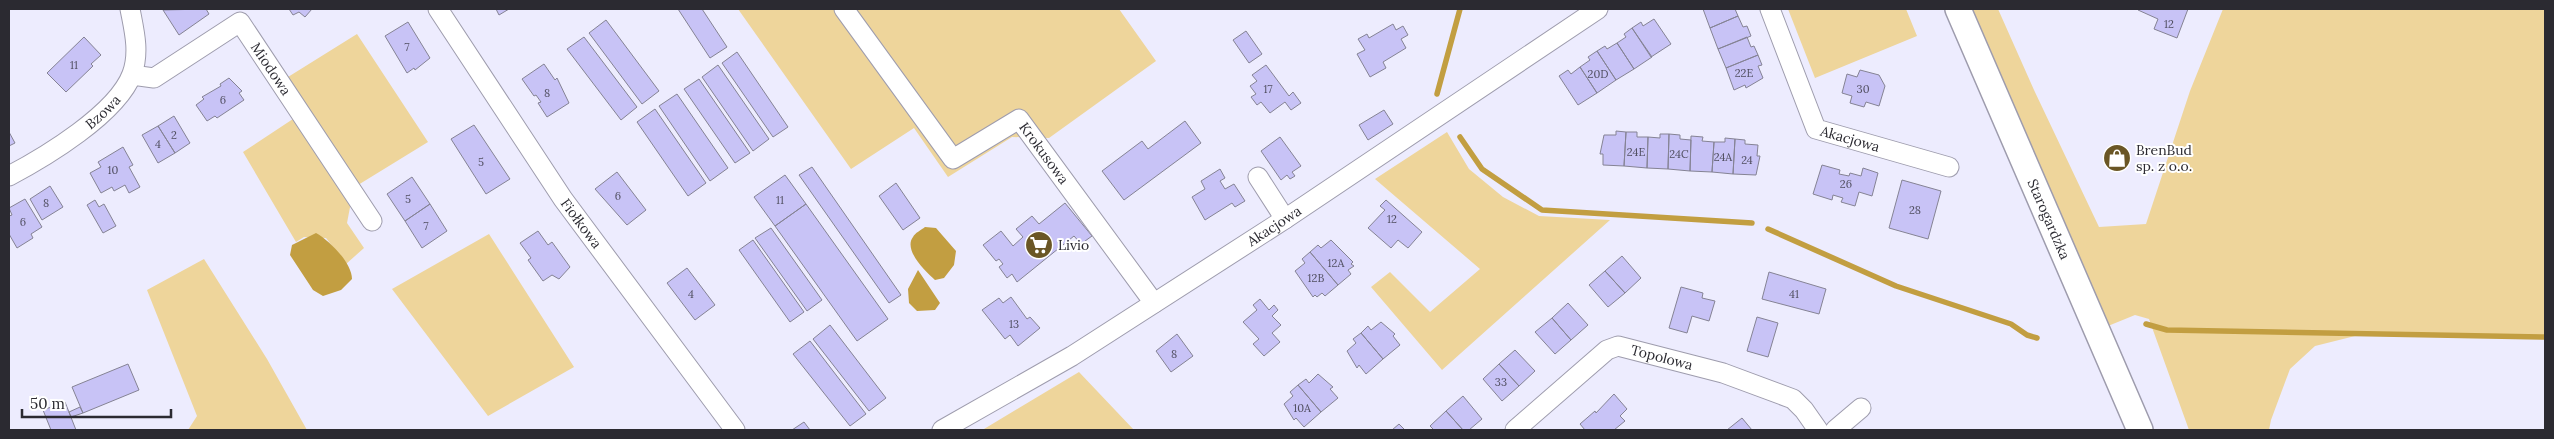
<svg xmlns="http://www.w3.org/2000/svg" width="2554" height="439" viewBox="0 0 2554 439" font-family="Lora,serif">
<rect width="100%" height="100%" fill="#edecfe"/>
<!-- green -->
<path fill="#eed59b" d="M738 9H1119L1156 61 1049 138 1012 137 948 177 914 128 851 169Z
M1788 9H1906L1917 36 1815 78Z
M1971 9H1998L2034 90 2099 227 2146 224 2190 91 2223 9H2545V339L2371 332 2315 346 2290 369 2271 420 2269 430H2189L2149 319 2135 315 2108 326Z
M357 34 428 142 358 185 288 77Z
M296 117 351 202 347 223 364 248 346 264 326 238 304 237 296 242 243 152Z
M1447 132 1469 169 1503 197 1539 216 1610 220 1442 370 1371 287 1390 272 1430 312 1480 269 1375 179Z
M489 234 574 367 488 416 392 289Z
M204 259 267 359 307 430H188L197 416 147 290Z
M1079 372 1134 430H983L984 429Z"/>
<!-- water -->
<path fill="#c29e41" d="M925 227 936 228 956 251 954 265 944 278 935 280C926 272 903 250 913 237 915 233 921 230 925 227Z
M316 233C330 241 352 263 352 279L341 290 323 296 313 290 290 255 292 245Z
M918 270 940 303 935 310 917 311 909 303 908 289Z"/>
<g fill="none" stroke-linecap="round" stroke-linejoin="round">
<!-- stream -->
<path stroke="#c29e41" stroke-width="5.5" d="M1437 94 1460 9
M1460 137 1482 169 1542 210 1752 223
M1768 229 1896 286 2011 324 2027 335 2037 338
M2146 324 2167 330 2545 337"/>
</g>
<!-- building -->
<path fill="#c8c3f6" stroke="#858394" d="M206 9 209 14 179 35 163 10Z
M289 9H312L305 17 299 12 293 15Z
M496 9H509L499 15Z
M678 9H702L727 47 710 58Z
M1703 9H1735L1738 16 1710 28Z
M2139 9H2188L2177 38 2154 29 2158 19 2138 10Z
M1738 16 1743 27 1747 26 1751 36 1718 49 1710 28Z
M1654 19 1671 44 1651 57 1632 28 1641 22 1643 26Z
M606 20 659 91 642 104 589 33Z
M408 22 430 58 415 70 414 68 407 73 385 36Z
M1393 24 1396 30 1403 26 1408 35 1401 39 1406 48 1383 62 1386 68 1370 77 1357 54 1365 50 1358 39 1367 34 1369 38Z
M1632 28 1652 57 1634 69 1617 43 1626 37 1624 34Z
M1246 31 1262 54 1249 63 1233 40Z
M84 37 101 55 91 64 93 66 66 92 47 73Z
M584 37 637 107 621 120 567 49Z
M1747 37 1751 47 1754 46 1758 55 1726 68 1718 49Z
M1617 43 1634 69 1616 80 1597 51 1605 46 1607 49Z
M1597 51 1616 80 1597 93 1580 67 1590 60 1588 57Z
M737 52 788 127 773 137 722 63Z
M1758 55 1762 65 1758 66 1763 78 1746 88 1745 85 1734 90 1726 68Z
M544 64 555 80 557 78 569 103 547 117 538 103 541 102 536 95 534 96 522 79Z
M718 65 769 139 753 151 702 77Z
M1266 65 1289 96 1293 92 1301 103 1291 110 1285 102 1270 113 1261 102 1257 105 1251 97 1256 94 1250 86 1257 81 1252 75Z
M1580 67 1597 93 1578 105 1559 76 1568 70 1571 74Z
M1860 70 1879 75 1885 86 1879 106 1866 102 1864 107 1850 103 1852 96 1842 93 1847 74 1857 77Z
M229 78 242 91 239 93 244 100 217 118 215 116 207 121 196 105 204 99 202 97 221 86 220 84Z
M699 79 750 153 735 163 684 89Z
M677 94 728 168 710 181 659 106Z
M655 109 706 183 688 196 637 122Z
M1384 110 1393 124 1368 140 1359 125Z
M174 116 190 143 175 153 158 126Z
M1185 121 1201 143 1124 200 1102 171 1142 141 1148 149Z
M474 125 510 179 486 194 451 139Z
M158 126 175 153 158 163 142 135Z
M1616 131 1626 132 1624 166 1603 165V154H1600L1604 135H1616Z
M9 132 15 143 9 146Z
M1626 132H1637V137H1648L1647 168 1624 166Z
M1660 134H1669L1668 169 1647 168 1648 137 1660 138Z
M1669 134 1680 135V139L1691 140 1690 171 1668 169Z
M1691 136 1703 137 1702 141 1714 142 1712 172 1690 171Z
M1280 137 1301 166 1292 172 1295 176 1290 179 1287 175 1281 180 1261 151Z
M1725 138 1735 139 1733 174 1712 172 1714 142H1725Z
M1735 139 1745 140V144L1758 145 1757 156H1760L1756 175 1733 174Z
M123 147 133 165 129 167 140 187 129 193 125 185 114 191 112 187 101 193 90 173 101 167 98 162Z
M1822 165 1840 170 1839 174 1849 176 1850 173 1861 176 1863 168 1878 173 1872 196 1859 192 1855 206 1841 202 1843 198 1833 195 1832 200 1813 194Z
M812 167 901 295 889 303 799 175Z
M1220 169 1225 178 1220 181 1225 189 1234 184 1245 201 1235 207 1232 203 1205 220 1192 197 1205 189 1201 181Z
M617 172 646 210 627 225 595 189Z
M785 175 806 204 775 226 754 197Z
M412 177 430 204 405 221 387 194Z
M1902 180 1941 191 1928 239 1889 228Z
M896 183 920 218 903 230 879 196Z
M50 186 63 207 42 220 30 199Z
M25 199 42 227 31 234 33 238 17 248 9 234V216L12 215 9 208Z
M95 200 99 207 104 204 116 226 103 233 87 205Z
M1386 200 1422 232 1408 248 1398 240 1391 248 1368 228 1385 210 1380 206Z
M1065 203 1092 236 1081 244 1074 236 1017 282 1012 274 1007 278 999 267 1003 264 999 259 996 261 983 245 1001 231 1013 246 1023 237 1016 229 1032 216 1039 224Z
M430 204 447 231 422 248 405 221Z
M806 204 888 319 857 341 775 226Z
M771 228 822 300 807 311 755 238Z
M538 231 548 245 552 242 570 267 559 279 552 275 543 281 528 260 531 258 520 243Z
M753 240 804 312 790 322 739 250Z
M1331 240 1353 262 1351 264 1354 266 1348 270 1351 274 1338 285 1310 252 1318 245 1321 248Z
M1310 252 1338 285 1325 296 1322 293 1317 297 1315 295 1313 297 1295 271 1305 263 1302 259Z
M1622 256 1641 278 1625 293 1605 271Z
M687 268 715 305 695 320 667 283Z
M1605 271 1625 293 1608 307 1589 285Z
M1769 272 1826 289 1819 314 1762 299Z
M1681 287 1703 293 1702 298 1715 301 1709 321 1692 316 1687 333 1669 328Z
M1011 297 1027 319 1030 317 1040 328 1018 346 1010 335 1005 339 982 310 999 298 1003 303Z
M1260 299 1269 310 1274 305 1278 310 1272 316 1281 325 1272 333 1280 342 1264 356 1253 344 1259 339 1243 322 1257 310 1253 305Z
M1568 303 1588 325 1571 340 1552 318Z
M1757 317 1778 323 1768 357 1747 351Z
M1552 318 1571 340 1555 354 1535 332Z
M1381 322 1395 334 1393 336 1400 345 1383 359 1361 333 1368 326 1371 330Z
M830 325 886 398 869 411 813 339Z
M1361 333 1383 359 1366 374 1359 365 1357 368 1347 351 1356 343 1353 339Z
M1177 334 1193 356 1171 372 1156 351Z
M810 341 866 414 850 426 793 354Z
M1515 350 1535 371 1519 386 1499 364Z
M128 364 139 390 83 413 72 387Z
M1499 364 1519 386 1502 401 1483 379Z
M1318 374 1333 387 1330 389 1338 398 1321 412 1298 385 1306 379 1309 383Z
M1298 385 1321 412 1304 427 1296 418 1294 420 1284 404 1293 396 1290 392Z
M1614 394 1627 409 1620 416 1625 421 1614 430H1585L1580 424 1595 411 1596 413Z
M1463 396 1482 419 1469 430H1463L1446 411Z
M65 402 76 430H51L43 410Z
M80 407 83 413 71 417 69 412Z
M1446 411 1463 430H1434L1430 426Z
M1742 418 1752 430H1727Z
M804 422 810 430H792Z
M1399 424 1405 430H1392Z"/>
<g fill="none" stroke-linecap="round" stroke-linejoin="round">
<!-- minor casing -->
<g stroke="#9e9cad" stroke-width="21">
<g id="minor">
<path id="s1" d="M438 9 563 199 735 430"/>
<path id="s2" d="M844 9 953 159 1019 119 1154 303"/>
<path id="s3" d="M1770 9 1816 129 1949 167"/>
<path id="s4" d="M132 75 154 78 240 22 372 221"/>
<path id="s5" d="M9 176C45 157 117 114 132 74 140 52 134 30 130 9"/>
<path d="M1258 177 1285 219"/>
<path id="s6" d="M942 430 1072 356 1285 219 1598 9"/>
<path id="s7" d="M1515 430 1607 350 1618 346 1723 373 1793 399 1804 410 1818 430"/>
<path d="M1835 430 1861 408"/>
</g>
</g>
<!-- major casing -->
<g stroke="#9e9cad" stroke-width="28">
<g id="major">
<path id="s8" d="M1958 9 2140 430"/>
</g>
</g>
<!-- minor -->
<use href="#minor" stroke="#fff" stroke-width="19"/>
<!-- major -->
<use href="#major" stroke="#fff" stroke-width="25"/>
</g>
<!-- icons -->
<defs>
<g id="shop-disc" transform="scale(1.4375)"><circle r="9.5" fill="#6a5625" stroke="#fff"/><path d="M-5-2.5h2.3a2.7 3.5 0 0 1 5.4 0H5L5.5 6h-11ZM-1.5-2.5h3a1.5 2.3 0 0 0-3 0Z" fill="#fff"/></g>
<g id="supermarket-disc" transform="scale(1.4375)"><circle r="9.5" fill="#6a5625" stroke="#fff"/><path d="M-6-5.5h2.5l.6 2H6L4.5 2H-2.5L-4.4-4H-6ZM-1.5 3.2a1.3 1.3 0 1 0 .1 0ZM3 3.2a1.3 1.3 0 1 0 .1 0Z" fill="#fff"/></g>
</defs>
<g fill-rule="evenodd">
<use href="#shop-disc" x="2117" y="158"/>
<use href="#supermarket-disc" x="1039" y="245"/>
</g>
<g text-anchor="middle" stroke-width="4" stroke-linejoin="round" paint-order="stroke">
<!-- number labels -->
<g font-size="11" fill="#525062">
<text x="2169" y="28">12</text>
<text x="407" y="51">7</text>
<text x="74" y="69">11</text>
<text x="1744" y="77">22E</text>
<text x="1598" y="78">20D</text>
<text x="1268" y="93">17</text>
<text x="1863" y="93">30</text>
<text x="547" y="97">8</text>
<text x="223" y="104">6</text>
<text x="174" y="139">2</text>
<text x="158" y="148">4</text>
<text x="1636" y="156">24E</text>
<text x="1679" y="158">24C</text>
<text x="1723" y="161">24A</text>
<text x="1747" y="164">24</text>
<text x="481" y="166">5</text>
<text x="113" y="174">10</text>
<text x="1846" y="188">26</text>
<text x="618" y="200">6</text>
<text x="408" y="203">5</text>
<text x="780" y="204">11</text>
<text x="46" y="207">8</text>
<text x="1915" y="214">28</text>
<text x="1392" y="223">12</text>
<text x="23" y="226">6</text>
<text x="426" y="230">7</text>
<text x="1336" y="267">12A</text>
<text x="1316" y="282">12B</text>
<text x="691" y="298">4</text>
<text x="1794" y="298">41</text>
<text x="1014" y="328">13</text>
<text x="1174" y="358">8</text>
<text x="1501" y="386">33</text>
<text x="1302" y="412">10A</text>
</g>
<!-- street labels -->
<g font-size="14" fill="#2b2a31" stroke="#fff">
<text dy="5" stroke="none"><textPath href="#s4" startOffset="181">Miodowa</textPath></text>
<text dy="5" stroke="none"><textPath href="#s5" startOffset="114">Bzowa</textPath></text>
<text dy="5" stroke="none"><textPath href="#s3" startOffset="164">Akacjowa</textPath></text>
<text dy="5" stroke="none"><textPath href="#s2" startOffset="305">Krokusowa</textPath></text>
<text dy="5" stroke="none"><textPath href="#s8" startOffset="229">Starogardzka</textPath></text>
<text dy="5" stroke="none"><textPath href="#s1" startOffset="258">Fiołkowa</textPath></text>
<text dy="5" stroke="none"><textPath href="#s6" startOffset="390">Akacjowa</textPath></text>
<text dy="5" stroke="none"><textPath href="#s7" startOffset="179">Topolowa</textPath></text>
</g>
<!-- poi labels -->
<g font-size="14" fill="#2b2a31" stroke="#fff" text-anchor="start">
<text x="2136" y="155">BrenBud<tspan x="2136" dy="16">sp. z o.o.</tspan></text>
<text x="1058" y="250">Livio</text>
</g>
</g>
<!-- border -->
<rect width="2554" height="439" fill="none" stroke="#2b2a31" stroke-width="20"/>
<!-- scale -->
<path d="M22 409v8h149v-8" fill="none" stroke="#2b2a31" stroke-width="2.5"/>
<text x="30" y="409" font-size="15" fill="#2b2a31" stroke="#ffffff" stroke-width="4" paint-order="stroke">50 m</text>
</svg>
